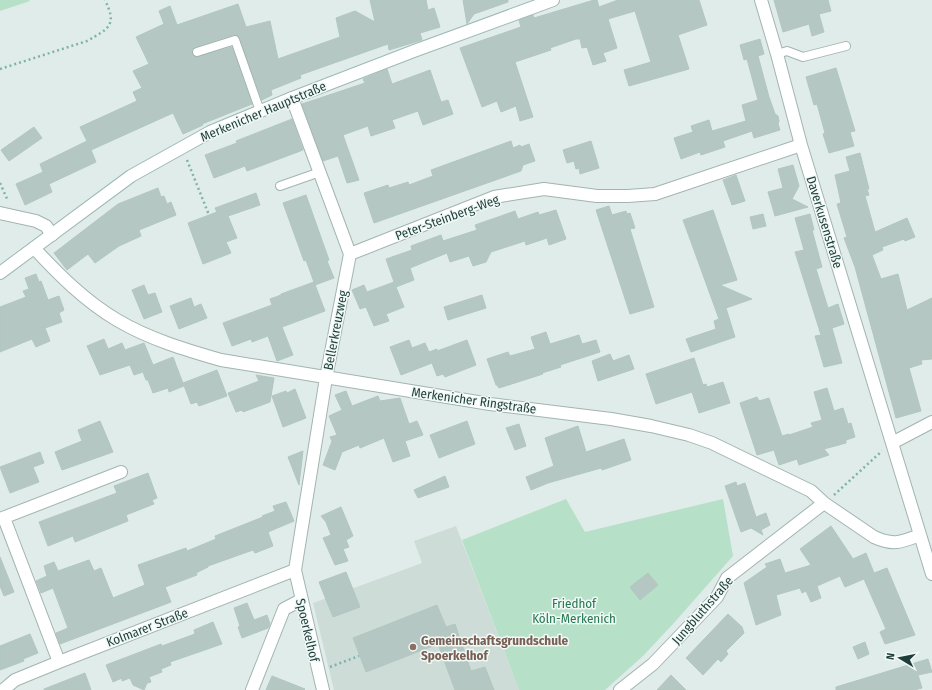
<svg xmlns="http://www.w3.org/2000/svg" width="932" height="690" viewBox="0 0 932 690" font-family="'Fira Sans Condensed',sans-serif">
<rect width="100%" height="100%" fill="#e0ece9"/>
<!-- built -->
<path fill="#cedcd8" d="M456 526 519 690H334L313 603 422 563 414 541Z"/>
<!-- green -->
<path fill="#b7e0c8" d="M0 0H29L30 1 0 11Z
M566 499 585 532 723 499 733 556 673 624 643 656 605 690H519L462 540Z"/>
<!-- building -->
<path fill="#b5c7c2" stroke="#b2c7c1" d="M370 0H426L428 10 434 8 440 27 420 33 422 40 389 50 388 44 300 75 301 78 271 90 272 95 262 100 238 36 233 35 195 47 193 49 192 53 196 57 232 47 252 104 202 124 203 125 183 134 173 113 91 150 96 162 49 184 52 192 25 205 16 184 43 172 40 164 87 141 80 127 137 101 133 92 142 88 133 71 149 64 136 37 164 24 159 11 170 6 177 25 238 4 246 27 270 21 278 59 340 37 336 18 355 11 375 22Z
M463 0H508V2L474 14 467 24Z
M594 0H597L599 7 618 0H699L707 25 678 35 689 69 629 86 624 70 651 62 635 11 608 19 617 48 603 53 606 61 593 65 587 47 582 48 580 39H576L550 48 551 50 515 62 533 117 520 121 516 106 501 112 497 101 482 107 460 48 521 27 519 20 533 15 534 18Z
M774 0H828L831 11 819 14 824 32 812 36 809 24 783 32Z
M760 39 764 54 758 56 769 97 775 114 778 116 779 121 778 124 780 130 754 138 752 131 723 141 725 147 701 155 700 152 681 159 674 138 693 132 691 126 709 120 712 131 746 121 742 105 758 100 747 59 744 60 740 45Z
M836 68 855 131 850 132 854 146 829 153 823 134 825 133 817 104 814 105 806 77Z
M387 69 392 84 430 70 441 102 448 100 453 114 423 125 418 111 392 120 395 128 371 136 368 126 343 135 359 180 347 183 338 156 323 161 302 104 365 83 363 79Z
M292 119 303 150 247 171 245 166 214 178 205 155 237 143 236 141Z
M34 127 42 138 9 161 1 150Z
M511 141 513 148 520 145 521 147 529 144 535 161 523 165 521 171 374 223 364 193 388 185 389 188 408 182 409 185 433 176 431 170Z
M591 141 599 168 580 174 579 168 576 169 574 161 567 163 563 150Z
M860 153 869 189H867L869 195 865 196 875 232 907 218 915 237 905 241 904 239 882 247 883 250 872 255 881 279 898 274 907 310 932 298V359L921 360 922 364 909 368 921 411 896 418 855 267 844 238 847 237 837 204 841 203 835 175 850 171 846 157Z
M793 165 799 186 792 199 808 207 775 216 768 192 783 188 778 169Z
M736 175 745 201 732 205 723 180Z
M158 188 161 197 164 196 167 204 171 202 176 215 139 230 141 236 119 246 95 263 88 254 67 270 54 253 118 204Z
M256 193 260 205 228 216 237 238 226 242 231 253 203 264 188 223 217 212 215 208Z
M306 195 329 260 327 261 334 278 315 285 306 260 304 261 283 203Z
M609 206 612 215 626 211 627 214 630 213 635 228 630 229 654 307 630 314 596 210Z
M556 210 566 239 549 245 547 238 526 245 525 241 491 252 486 262 473 266 469 256 450 262 447 253 410 268 414 280 396 287 404 307 386 314 389 321 374 326 366 307 360 309 352 290 364 285 367 292 394 282 386 259 412 250 411 246 441 235 443 241 477 230 475 225 515 211 518 219 538 212 539 215Z
M713 210 737 280 720 285 752 299 726 308 735 337 691 352 686 339 716 329 714 321 719 319 683 220Z
M763 214 766 226 753 229 750 217Z
M810 214 814 230H812L822 267 816 269 828 308 838 304 844 324 832 328 842 363 824 367 815 336 821 335 795 252 804 250 795 218Z
M36 274 39 282 41 281 48 300 59 296 64 310 59 313 62 322 45 328 50 341 36 347 32 339 0 352V307L26 297 23 291 29 289 25 278Z
M314 282 325 311 282 327 293 355 277 361 268 336 252 342 251 339 232 346 223 323 272 305 270 299 281 295V294Z
M144 285 148 295 155 293 162 312 144 319 132 290Z
M482 295 486 308 448 320 444 307Z
M191 298 194 307 201 304 207 318 179 329 170 306Z
M546 332 550 344 579 335 582 344 596 340 600 352 560 365 561 367 542 373 543 374 499 388 497 385H496L487 359 508 352 510 356 535 349 531 337Z
M104 339 108 349 122 343 125 350 144 343 153 365 173 357 184 386 169 392 168 388 153 393 148 380H146L143 372 134 375 130 365 100 375 87 346Z
M409 340 412 348 425 343 429 352 437 349V351L467 340 476 365 445 377 443 374 437 376 432 363 401 375 390 347Z
M610 354 613 361 629 355 634 369 598 381 592 361Z
M694 358 703 385 706 384 707 387 723 382 730 403 699 413 692 392 656 404 646 374Z
M217 370 227 396 199 406 197 402 191 404 183 383Z
M256 375 274 378 270 402 243 412 242 410 236 412 228 393 259 381Z
M827 388 834 411 843 408 848 424 851 423 855 437 846 440V443L824 449 829 455 799 465 797 459 779 465 774 450 757 455 740 403 757 397 759 401 769 398 782 436 789 434V435L813 427 811 423 822 420 814 392Z
M295 389 306 418 283 427 272 396 286 391 287 393Z
M346 391 352 406 378 396 380 401 400 398 409 424 417 421 423 435 405 441 410 456 393 462 384 438 360 448 359 445 342 452 335 470 323 465 332 441 330 437 337 435 329 416 342 410 335 395Z
M100 421 113 452 62 470 55 452 82 441 78 430Z
M467 421 475 444 439 458 430 435Z
M519 424 526 446 515 450 506 428Z
M578 426 586 452 624 439 631 460 602 470 601 468 548 483 531 490 526 477 554 466 545 438Z
M303 451 299 485 288 457Z
M40 452 44 463 33 467 39 482 10 493 0 467Z
M148 473 157 498 152 500 154 504 126 515 128 521 75 542 73 536 48 546 39 522 117 493 114 486Z
M445 476 449 487 418 498 414 490Z
M736 482 737 486 745 483 756 517 766 513 770 525 761 530 763 535 751 528 741 532 725 486Z
M286 502 294 521 268 532 273 546 255 553 253 550 208 566V567L196 573 197 575 165 587 171 602 60 644 56 633 68 628 53 588 41 593 37 583 36 581 47 576 44 566 54 562 58 571 89 560 94 571 101 568 113 598 145 585 138 565 186 548 187 551 216 539 215 536 263 517 262 516 275 511 273 506Z
M341 507 353 536 346 540 349 547 343 549 348 561 335 565 323 538 331 535 326 522 321 516Z
M831 526 853 559 866 553 874 573 887 568 915 635 885 644 880 632 886 629 864 579 845 587 840 576 817 586 821 598 811 602 806 591 802 593 800 588 776 595 781 615 756 625 744 583 767 567 765 564 780 559 785 573 811 565 800 549Z
M0 557 14 592 4 596 0 586Z
M346 572 360 607 333 617 319 582Z
M648 573 658 585 640 600 630 587Z
M247 603 254 620 267 615 270 624 268 628 242 638 238 627 240 626 234 608Z
M437 605 446 627 455 624 471 671 485 667 494 690H455L438 644 366 672 353 638Z
M728 614 742 627 744 633 726 651 728 654 721 662 718 659 703 675 686 658Z
M213 622 222 644 170 662 171 665 161 669 162 672 149 677 151 682 147 683 144 690 133 685 130 678 122 681V678L113 682 106 665 161 644 162 646 195 634 194 630Z
M30 634 38 653 23 659 24 661 0 670V646Z
M865 642 869 654 858 659 853 647Z
M928 659 932 672 918 675 922 688 914 690H836V687Z
M85 673 91 690H44V689Z
M671 675 686 690H657Z
M272 676 305 689 304 690H266Z"/>
<g fill="none" stroke-linecap="round" stroke-linejoin="round">
<!-- lane casing -->
<g stroke="#a2b4b1" stroke-width="10">
<path id="lane" d="M197 52 235 40 260 111
M777 54 787 51 803 57 846 46
M280 186 320 172"/>
</g>
<!-- street casing -->
<g stroke="#a2b4b1" stroke-width="14">
<path id="street" d="M761 0 777 54 801 145 932 574
M292 98 350 254 326 378 295 570 323 690
M0 213 36 221 46 226 52 235
M34 248C59 275 85 301 117 320 149 339 186 350 221 360L490 404 611 419 651 426 689 435 712 443 811 491 824 503 874 537C894 546 901 542 920 535
M350 254 494 197 544 189 597 196H628L655 194 801 145
M892 443 932 422
M4 518 59 662
M0 519 121 472
M3 690 15 680 59 662 295 570
M252 690 284 609 301 600
M620 690 653 664 717 597 727 578 824 503"/>
</g>
<!-- secondary casing -->
<g stroke="#9db9b4" stroke-width="14">
<path id="secondary" d="M0 273 131 176 210 132 292 98 414 51 553 0"/>
</g>
<!-- path -->
<path stroke="#7eb3ab" stroke-width="2.5" stroke-dasharray="2 3" stroke-linecap="butt" d="M0 69 87 41C110 28 117 25 105 0
M187 160 209 215
M0 183 8 201
M834 495 882 451
M330 667 359 656"/>
<!-- lane -->
<use href="#lane" stroke="#fff" stroke-width="8"/>
<!-- street -->
<use href="#street" stroke="#fff" stroke-width="12"/>
<!-- secondary -->
<use href="#secondary" stroke="#fff" stroke-width="12"/>
</g>
<!-- markers -->
<circle fill="#8d6e63" stroke="#f1f9f6" stroke-width="1.5" cx="413" cy="647" r="4"/>
<g text-anchor="middle" stroke-width="3" stroke-linejoin="round" paint-order="stroke">
<!-- street labels -->
<g font-size="13" fill="#1f3e3b" stroke="#f1f9f6">
<text transform="translate(263 111) rotate(-23)" y="5">Merkenicher Hauptstraße</text>
<text transform="translate(447 217) rotate(-20)" y="5">Peter-Steinberg-Weg</text>
<text transform="translate(825 222) rotate(73)" y="5">Daverkusenstraße</text>
<text transform="translate(335 330) rotate(-79)" y="5">Bellerkreuzweg</text>
<text transform="translate(474 400) rotate(8)" y="5">Merkenicher Ringstraße</text>
<text transform="translate(702 610) rotate(-49)" y="5">Jungbluthstraße</text>
<text transform="translate(147 627) rotate(-21)" y="5">Kolmarer Straße</text>
<text transform="translate(308 630) rotate(77)" y="5">Spoerkelhof</text>
</g>
<!-- park labels -->
<g font-size="13" fill="#267953" stroke="#f1f9f6">
<text x="574" y="608">Friedhof<tspan x="574" dy="15">Köln-Merkenich</tspan></text>
</g>
<!-- education labels -->
<g font-size="13" font-weight="bold" fill="#785e54" stroke="#f1f9f6" text-anchor="start">
<text x="421" y="645">Gemeinschaftsgrundschule<tspan x="421" dy="15">Spoerkelhof</tspan></text>
</g>
</g>
<!-- north arrow -->
<g transform="translate(900 658) rotate(280)" stroke="#f1f9f6" stroke-width="3" paint-order="stroke">
<path d="M0-3L7 15L0 10L-7 15Z" fill="#1f3e3b"/>
<text y="-6" font-size="11" font-weight="bold" text-anchor="middle" fill="#1f3e3b">N</text>
</g>
</svg>
